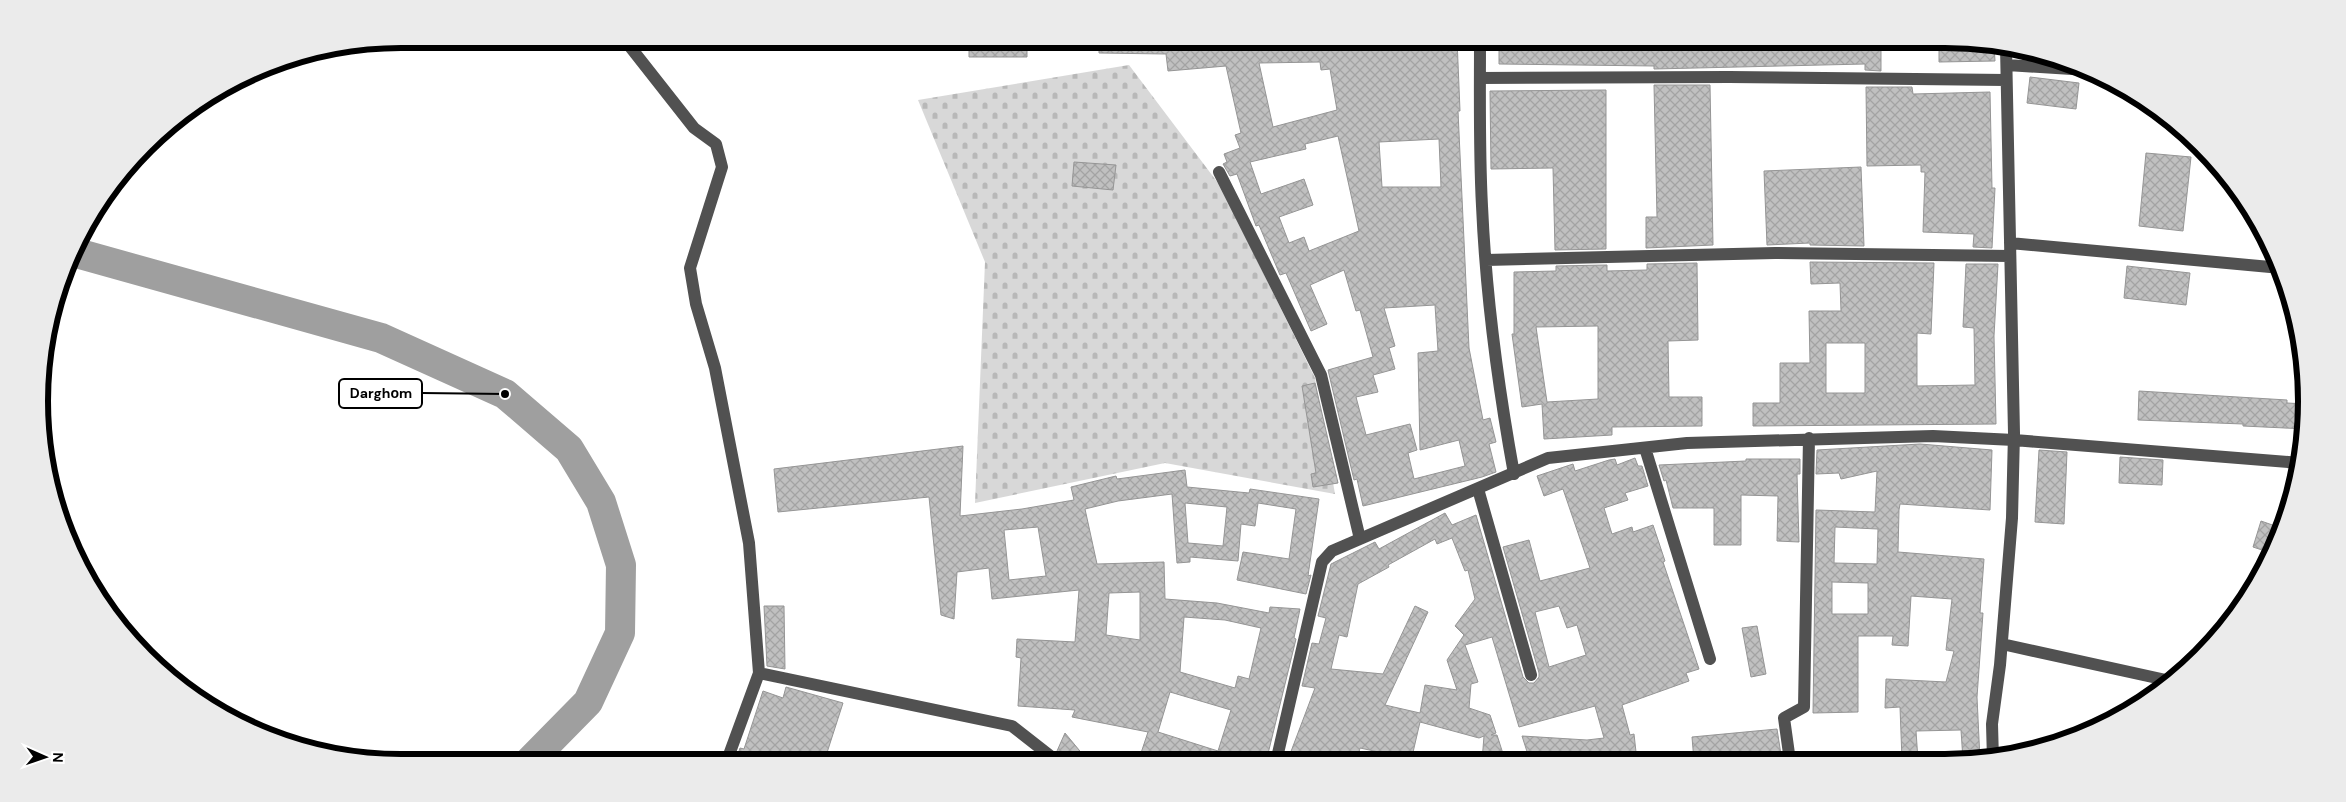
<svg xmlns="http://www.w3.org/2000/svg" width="2346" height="802" viewBox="0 0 2346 802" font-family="'DM Sans',sans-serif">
<defs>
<pattern id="cemetery-stones" width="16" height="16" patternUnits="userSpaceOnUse" patternTransform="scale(1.25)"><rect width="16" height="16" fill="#d8d8d8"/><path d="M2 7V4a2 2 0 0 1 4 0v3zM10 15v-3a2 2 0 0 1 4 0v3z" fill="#b8b8b8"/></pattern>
<pattern id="building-cross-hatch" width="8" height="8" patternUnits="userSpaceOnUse" patternTransform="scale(1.25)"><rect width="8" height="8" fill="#c0c0c0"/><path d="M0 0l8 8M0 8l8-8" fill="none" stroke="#a3a3a3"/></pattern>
</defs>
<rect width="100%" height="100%" fill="#fff"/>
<!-- cemetery -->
<path fill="url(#cemetery-stones)" d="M1129 65 1221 187 1315 378 1335 494 1165 463 975 503 985 262 918 100Z"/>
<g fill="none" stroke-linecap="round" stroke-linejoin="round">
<!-- river -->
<path stroke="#9f9f9f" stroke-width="30" d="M73 252 381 338 505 394 569 449 601 502 621 565 620 633 588 702 528 763"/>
</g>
<!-- building -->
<path fill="url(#building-cross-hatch)" stroke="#959595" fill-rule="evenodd" d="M969 39H1027V57H969Z
M1099 39H1241V46L1314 45V47L1350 41 1349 39H1457L1460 111H1458L1469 348 1483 420 1490 418 1496 442 1489 444 1496 472 1482 477 1363 506 1357 479 1354 480 1328 370 1373 357 1360 310 1356 311 1344 270 1310 285 1327 324 1311 331 1286 273 1280 275 1259 225 1256 226 1237 174 1230 176 1223 164 1227 162 1224 154 1240 148 1235 135 1241 133 1226 66 1168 71 1166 54 1099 53ZM1320 62 1321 70 1330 69 1337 110 1273 127 1259 63ZM1338 136 1359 231 1309 251 1304 237 1289 243 1279 217 1313 205 1304 179 1261 194 1250 162 1306 149 1305 144ZM1439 139 1441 187H1382L1379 142ZM1435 305 1438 351 1418 353 1420 450 1459 440 1465 466 1414 479 1408 453 1417 450 1410 424 1366 435 1356 397 1378 392 1373 375 1395 369 1389 348 1395 346 1384 308Z
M1499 39H1625V44L1694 43V39H1881V71L1865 70V64L1654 69V66L1499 64Z
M1939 39 1994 45 1995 61 1939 62Z
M2030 77 2079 83 2076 109 2027 103Z
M1654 85H1710L1713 245 1646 248V217H1657Z
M1866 87H1912L1913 94 1990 92 1992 188H1995L1992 248 1973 247 1974 234 1923 232 1925 172H1921V165L1867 166Z
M1606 90V249L1555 250 1553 168 1491 169 1490 91Z
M2146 153 2191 157 2183 231 2139 226Z
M1074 162 1116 165 1113 190 1072 186Z
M1861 167 1864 246 1810 245V243L1767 245 1764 171Z
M1810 262 1934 263 1931 334 1917 333V386L1975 385 1974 328 1963 327 1966 264H1998L1994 336 1996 424 1753 426V403H1780V363H1810L1809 311H1841L1840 283 1811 284ZM1826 343H1865V393H1826Z
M1697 263 1698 340 1668 341 1669 397H1702V426L1612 427V435L1544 439 1542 404 1522 407 1512 334H1514V272L1556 271V266L1607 265V271L1647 270V264ZM1598 326V399L1547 402 1536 327Z
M2127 266 2190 273 2186 305 2124 298Z
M1315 383 1338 483 1313 487 1311 474 1316 473 1302 386Z
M2139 391 2287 400V403L2306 404V429L2243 426V424L2138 420Z
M1920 444 1992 450 1990 510 1900 504 1899 510 1898 552 1984 559 1980 613H1983L1977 697 1980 760H1963L1961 730 1916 731 1918 760H1902L1900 707 1885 708 1886 679 1946 682 1954 651 1946 650 1952 599 1911 596 1908 646 1892 645 1893 636H1858V712L1813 713 1816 510 1875 512 1877 471 1841 479 1839 473 1816 474 1817 450ZM1835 527 1878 529 1877 564 1834 563ZM1832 582 1868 583V614H1832Z
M963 446 960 516 1022 509 1074 500 1071 487 1116 476 1117 479 1185 470 1187 487 1249 493 1250 489 1319 499 1308 576 1311 575 1306 594 1237 580 1243 552 1289 559 1296 509 1258 503 1255 526 1241 524 1238 561 1190 557V562L1177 563 1172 494 1118 501 1085 509 1097 564 1164 562 1165 599 1217 603 1269 613 1270 607 1300 609 1294 638 1296 639 1266 762H1138L1148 732 1072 717 1075 710 1018 706 1021 658 1016 657 1017 639 1075 642 1079 590 992 599 989 568 957 572 954 619 941 615 929 497 778 512 774 469ZM1185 503 1227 507 1223 546 1188 543ZM1038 527 1046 576 1009 580 1004 530ZM1140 592V640L1106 635 1109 593ZM1184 617 1225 620 1261 628 1249 679 1238 676 1235 688 1180 672ZM1170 692 1231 710 1218 751 1158 732Z
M2039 450 2067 452 2064 524 2035 522Z
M2120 457 2163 460 2162 485 2119 483Z
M1635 458 1638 466H1642L1648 486 1625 493 1628 500 1604 508 1612 534 1632 527 1633 532 1653 525 1665 561 1663 562 1699 669 1686 673 1689 681 1622 705 1630 735 1634 734 1637 761H1619L1618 755 1588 758V761H1530L1522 736 1587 740 1604 738 1595 706 1519 727 1492 637 1465 645 1478 682 1471 684 1469 708 1490 715 1496 733 1491 735H1497L1505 760 1482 761 1484 736 1479 738 1420 722 1411 761H1387L1388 754 1360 748 1357 761 1287 762 1315 688 1302 686 1312 643 1319 644 1326 618 1318 616 1331 564 1375 542 1379 549 1445 513 1452 525 1476 515 1523 677 1529 683H1534L1539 677V673L1503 547 1529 540 1540 581 1590 568 1563 489 1544 496 1537 476 1573 464 1575 471 1609 460 1615 459 1617 465ZM1452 538 1465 571 1468 570 1475 599 1455 626 1464 635 1447 660 1457 690 1425 685 1420 713 1385 705 1428 612 1415 606 1383 674 1331 669 1339 635 1347 637 1358 584 1389 567 1388 565 1435 539 1437 544ZM1559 606 1567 628 1577 625 1586 655 1549 667 1535 612Z
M1746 459H1800V474H1797L1799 542 1777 541 1778 496 1741 495V545H1714V508H1673L1666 480 1664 481 1659 465 1746 461Z
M2261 521 2281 528 2271 553 2253 547Z
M764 606H784L785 669 767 666Z
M1757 626 1766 674 1751 677 1742 628Z
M786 687 843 703 824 762 735 763 740 748 744 749 763 691 783 698Z
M1777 729 1782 761H1694L1692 737Z
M1065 733 1089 762H1066L1057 751Z"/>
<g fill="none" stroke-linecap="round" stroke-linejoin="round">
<!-- minor -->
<path stroke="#515151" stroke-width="12" d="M624 39 694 128 716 144 722 167 690 268 696 304 715 368 749 543 759 673 726 763
M1480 39C1480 94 1479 150 1482 206 1486 296 1498 386 1514 474
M2007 65 2088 70
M1480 78 1729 77 2006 80
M1219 172 1321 375 1360 539
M2010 243 2281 268
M1486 260 1775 253 2010 256
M1645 448 1710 659
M1478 489 1531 675
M2002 644 2166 680
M759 673 1012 726 1058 762
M1993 760 1992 724 2000 665 2012 518 2014 433 2006 47
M1790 761 1784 718 1804 707 1809 438
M1276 762 1322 562 1332 551 1548 458 1687 443 1933 436 2014 440 2300 463"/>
</g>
<!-- crop -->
<path d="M0 0H2346V802H0ZM401 48H1945A353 353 0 0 1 2298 401V401A353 353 0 0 1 1945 754H401A353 353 0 0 1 48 401V401A353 353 0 0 1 401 48Z" fill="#ebebeb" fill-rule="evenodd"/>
<path fill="none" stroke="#000" stroke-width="6" d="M401 48H1945A353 353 0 0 1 2298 401V401A353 353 0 0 1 1945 754H401A353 353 0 0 1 48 401V401A353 353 0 0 1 401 48Z"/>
<!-- callouts -->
<path fill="none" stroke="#000" stroke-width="2" d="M505 394L422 393"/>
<circle fill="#000" stroke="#fff" stroke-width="2" cx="505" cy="394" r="5"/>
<rect fill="#fff" stroke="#000" stroke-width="2" x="339" y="379" width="83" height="29" rx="5"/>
<g font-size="14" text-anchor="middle" font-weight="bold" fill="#000">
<text x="381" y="398">Darghоm</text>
</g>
<!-- north arrow -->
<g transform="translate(45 757) rotate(92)" stroke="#ffffff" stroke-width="4" paint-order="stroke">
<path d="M0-4L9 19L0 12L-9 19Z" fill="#000000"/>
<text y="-8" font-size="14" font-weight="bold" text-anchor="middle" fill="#000000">N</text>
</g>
</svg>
